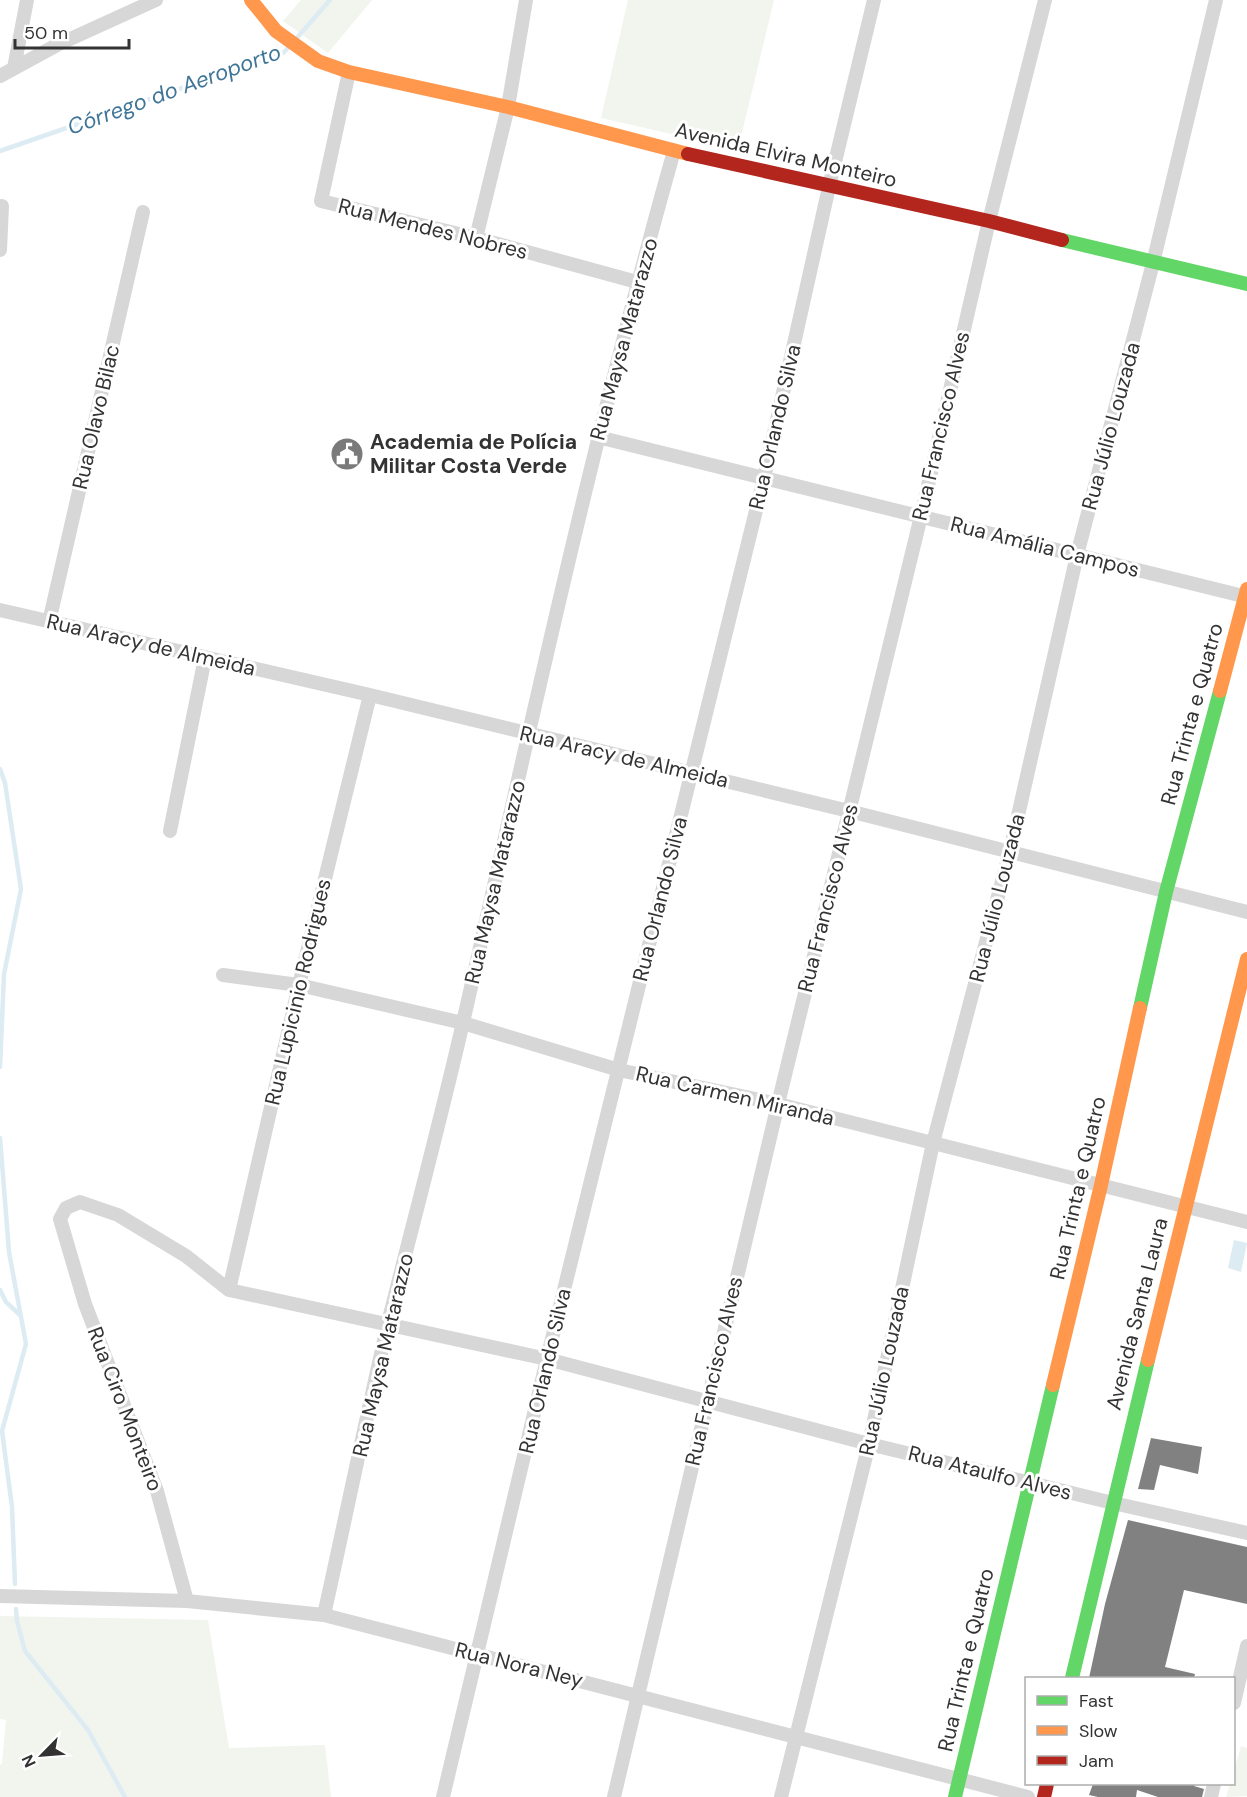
<svg xmlns="http://www.w3.org/2000/svg" width="1247" height="1797" viewBox="0 0 1247 1797" font-family="'DM Sans',sans-serif">
<rect width="100%" height="100%" fill="#fff"/>
<!-- green -->
<path fill="#f1f5ed" d="M301 0H372L328 53 283 21Z
M628 0H774L738 149 601 118Z
M0 1616 208 1620 229 1748 325 1745 331 1797H0V1765L2 1764 6 1720 0 1719Z
M1241 1746 1247 1748V1796L1226 1797 1230 1784H1234V1771Z"/>
<!-- water -->
<path fill="#ddebf3" d="M1234 1240 1247 1243 1241 1272 1228 1268Z"/>
<g fill="none" stroke-linecap="round" stroke-linejoin="round">
<!-- stream -->
<path stroke="#ddebf3" stroke-width="4.5" d="M295 40 330 0
M0 151 283 53 290 46
M0 769 5 783 21 889 4 974 0 1067
M0 1138 9 1252 26 1344 2 1431 12 1507 15 1584
M0 1290 6 1302 20 1315
M16 1609 17 1621 25 1651 88 1730 125 1797"/>
</g>
<!-- building -->
<path fill="#818181" d="M1151 1438 1202 1447 1198 1474 1160 1465 1154 1490 1138 1489Z
M1128 1520 1247 1547V1604L1184 1590 1165 1667 1195 1674 1194 1678H1089L1105 1604Z
M1093 1784H1195L1194 1786 1204 1789 1202 1797H1158L1137 1790 1136 1797H1098L1089 1795Z"/>
<g fill="none" stroke-linecap="round" stroke-linejoin="round">
<!-- street -->
<path stroke="#d7d7d7" stroke-width="14" d="M14 68 27 0
M349 72 321 201 476 238 637 282
M0 76 57 45 156 0
M476 238 508 107 526 0
M0 250 2 206
M598 437 1247 597
M0 610 370 695 849 811 1247 912
M49 622 143 212
M170 831 205 658
M223 975 299 985 463 1023 619 1070 778 1104 1247 1222
M229 1290 299 985 370 695
M0 1596 187 1601 324 1615 1028 1797
M187 1601 157 1491 85 1304 60 1219 66 1208 80 1202 118 1215 186 1256 229 1290 547 1359 869 1444 1113 1503 1247 1533
M324 1615C346 1516 366 1417 389 1319 414 1219 441 1119 464 1018 530 728 593 438 674 151
M1234 1703 1247 1646
M443 1797 547 1359 764 478 829 187 874 0
M614 1797 778 1104 921 516 989 221 1045 0
M781 1797 869 1444 933 1143 1010 851 1077 555 1153 263 1216 0
M1211 1797 1214 1784"/>
<!-- fast -->
<path stroke="#63d668" stroke-width="14" d="M1062 240 1247 284
M1140 1008 1166 892 1220 691
M1072 1678 1148 1360
M955 1797 1053 1385"/>
<!-- slow -->
<path stroke="#ff974d" stroke-width="14" d="M251 0 276 31 318 61 349 72 508 107 688 154
M1220 691 1247 589
M1148 1360 1247 959
M1053 1385 1101 1185 1140 1008"/>
<!-- jam -->
<path stroke="#b3261e" stroke-width="14" d="M688 154 989 221 1062 240
M1044 1797 1047 1784"/>
</g>
<!-- icons -->
<defs>
<g id="civic-disc" transform="scale(1.725)"><circle r="9.5" fill="#7a7a7a" stroke="#fff"/><path d="M-.6-6.5H3V-4.5H.6V-3L4-1V1h2V6H-6V1h2V-1L-.6-3ZM-1.2 2.5V6h2.4V2.5Z" fill="#fff"/></g>
</defs>
<g fill-rule="evenodd">
<use href="#civic-disc" x="347" y="454"/>
</g>
<g text-anchor="middle" stroke-width="6" stroke-linejoin="round" paint-order="stroke">
<!-- street labels -->
<g font-size="21" fill="#333" stroke="#fff">
<text transform="translate(786 155) rotate(13)" y="7">Avenida Elvira Monteiro</text>
<text transform="translate(433 229) rotate(14)" y="7">Rua Mendes Nobres</text>
<text transform="translate(624 339) rotate(-75)" y="7">Rua Maysa Matarazzo</text>
<text transform="translate(96 417) rotate(-77)" y="7">Rua Olavo Bilac</text>
<text transform="translate(941 426) rotate(-77)" y="7">Rua Francisco Alves</text>
<text transform="translate(1111 426) rotate(-75)" y="7">Rua Júlio Louzada</text>
<text transform="translate(775 427) rotate(-77)" y="7">Rua Orlando Silva</text>
<text transform="translate(1045 547) rotate(14)" y="7">Rua Amália Campos</text>
<text transform="translate(151 645) rotate(13)" y="7">Rua Aracy de Almeida</text>
<text transform="translate(1192 714) rotate(-75)" y="7">Rua Trinta e Quatro</text>
<text transform="translate(624 757) rotate(13)" y="7">Rua Aracy de Almeida</text>
<text transform="translate(495 882) rotate(-77)" y="7">Rua Maysa Matarazzo</text>
<text transform="translate(828 898) rotate(-76)" y="7">Rua Francisco Alves</text>
<text transform="translate(997 898) rotate(-76)" y="7">Rua Júlio Louzada</text>
<text transform="translate(660 899) rotate(-76)" y="7">Rua Orlando Silva</text>
<text transform="translate(298 992) rotate(-77)" y="7">Rua Lupicinio Rodrigues</text>
<text transform="translate(735 1096) rotate(13)" y="7">Rua Carmen Miranda</text>
<text transform="translate(1078 1188) rotate(-77)" y="7">Rua Trinta e Quatro</text>
<text transform="translate(1137 1314) rotate(-76)" y="7">Avenida Santa Laura</text>
<text transform="translate(383 1355) rotate(-77)" y="7">Rua Maysa Matarazzo</text>
<text transform="translate(545 1371) rotate(-77)" y="7">Rua Orlando Silva</text>
<text transform="translate(714 1371) rotate(-77)" y="7">Rua Francisco Alves</text>
<text transform="translate(884 1371) rotate(-78)" y="7">Rua Júlio Louzada</text>
<text transform="translate(125 1409) rotate(69)" y="7">Rua Ciro Monteiro</text>
<text transform="translate(990 1473) rotate(14)" y="7">Rua Ataulfo Alves</text>
<text transform="translate(966 1660) rotate(-77)" y="7">Rua Trinta e Quatro</text>
<text transform="translate(519 1665) rotate(14)" y="7">Rua Nora Ney</text>
</g>
<!-- poi labels -->
<g font-size="21" font-weight="bold" fill="#333" stroke="#fff" text-anchor="start">
<text x="370" y="449">Academia de Polícia<tspan x="370" dy="24">Militar Costa Verde</tspan></text>
</g>
<!-- water labels -->
<g font-size="22" font-style="italic" fill="#3f7597" stroke="#fff">
<text transform="translate(174 89) rotate(-20)" y="8">Córrego do Aeroporto</text>
</g>
</g>
<!-- legend -->
<rect x="1025" y="1677" width="210" height="108" fill="#ffffff" stroke="#adadad" stroke-width="1.5"/>
<rect x="1037" y="1696" width="30" height="9" fill="#63d668" stroke="#adadad" stroke-width="1.5"/>
<text x="1079" y="1707" font-size="18" fill="#333333">Fast</text>
<rect x="1037" y="1726" width="30" height="9" fill="#ff974d" stroke="#adadad" stroke-width="1.5"/>
<text x="1079" y="1737" font-size="18" fill="#333333">Slow</text>
<rect x="1037" y="1756" width="30" height="9" fill="#b3261e" stroke="#adadad" stroke-width="1.5"/>
<text x="1079" y="1767" font-size="18" fill="#333333">Jam</text>
<!-- north arrow -->
<g transform="translate(42 1755) rotate(245)" stroke="#ffffff" stroke-width="4.5" paint-order="stroke">
<path d="M0-4.5L10 22L0 15L-10 22Z" fill="#333333"/>
<text y="-9" font-size="16" font-weight="bold" text-anchor="middle" fill="#333333">N</text>
</g>
<!-- scale -->
<path d="M15 39v9h114v-9" fill="none" stroke="#333333" stroke-width="3"/>
<text x="24" y="39" font-size="18" fill="#333333" stroke="#ffffff" stroke-width="4.5" paint-order="stroke">50 m</text>
</svg>
